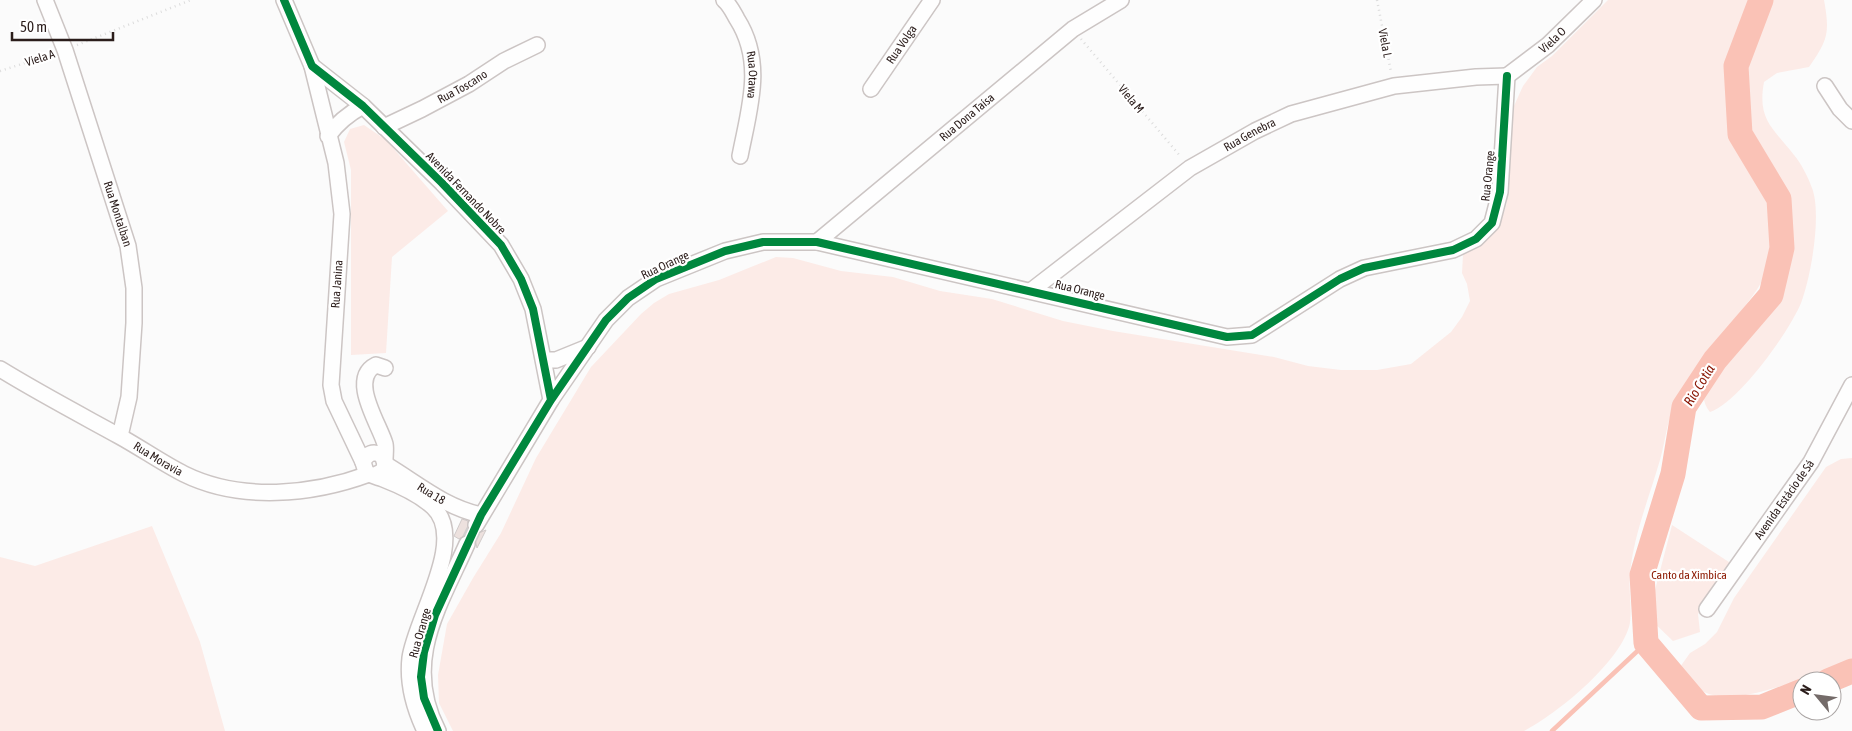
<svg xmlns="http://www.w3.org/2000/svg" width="1852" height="731" viewBox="0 0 1852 731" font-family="'Asap Condensed',sans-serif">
<rect width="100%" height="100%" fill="#fbfbfb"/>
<!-- green -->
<path fill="#fcebe7" d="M1608 0H1750C1729 49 1713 106 1742 156 1749 169 1760 180 1768 194 1776 208 1775 231 1773 247 1769 282 1747 302 1727 329 1717 342 1709 357 1699 370 1693 379 1685 387 1679 397 1667 416 1666 439 1660 460 1649 498 1634 534 1630 573 1628 588 1633 613 1629 627 1617 665 1558 713 1524 731H453L439 703 438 675 447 624 473 578 501 533 536 458 591 367 641 314 654 303 669 294 719 280 776 257 793 258 841 271 893 277 940 291 992 299 1063 321 1113 331 1274 357 1308 366 1341 370H1377L1411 364 1451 332 1462 317 1470 301 1467 284 1462 273 1463 255 1490 233 1502 219 1507 202 1509 117 1523 86 1537 67 1552 56Z
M1769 0H1824C1830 33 1828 40 1809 67L1777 73 1764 82C1757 120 1773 128 1794 155 1801 163 1808 177 1812 188 1822 214 1811 277 1801 303 1789 332 1739 402 1710 412 1683 381 1752 332 1769 313 1780 300 1786 280 1789 264 1795 235 1793 206 1777 180 1771 170 1763 162 1758 152 1729 102 1745 49 1769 0Z
M364 125 386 140 448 211 392 257 386 353 351 355V170L344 142 350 129Z
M1852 458V662C1812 671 1743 710 1704 692 1693 687 1686 677 1680 667L1690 653 1705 644 1717 632 1734 598 1826 467 1841 459Z
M1672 525 1732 564 1698 614 1700 632 1673 641 1648 617Z
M152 526 200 642 225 731H0V557L35 566Z"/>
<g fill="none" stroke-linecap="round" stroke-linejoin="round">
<!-- stream -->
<path stroke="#fac2b6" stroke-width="4.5" d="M1552 731 1646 643"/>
<!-- river -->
<path stroke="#fac2b6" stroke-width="25" d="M1761 0 1736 66 1740 134 1779 199 1782 248 1771 295 1715 360 1684 407 1673 474 1642 575 1646 643 1701 708 1762 707 1802 691
M1828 681 1852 671"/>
</g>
<!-- building -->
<path fill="#ede1de" stroke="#d1cbca" d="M462 519 468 521V529L472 533 476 534 486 530 477 548 475 539 471 536 466 535 459 539 454 536Z"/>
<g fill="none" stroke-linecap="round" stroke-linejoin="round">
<!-- minor-tunnel -->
<path stroke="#d1cfce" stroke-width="15" stroke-dasharray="15 8" stroke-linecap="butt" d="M467 544 476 525"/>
<!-- minor casing -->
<g stroke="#ccc5c4" stroke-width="18">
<g id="minor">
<path id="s1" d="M45 0 65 50 128 246 134 288V323L129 397 120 436"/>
<path d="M284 0 312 66 363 106 442 183 501 245 521 279 533 309 551 400 476 525"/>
<path id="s2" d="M724 0C730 5 733 12 737 19 765 63 749 109 740 156"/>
<path d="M312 66 336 163 342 214 331 385 334 401 363 462"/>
<path id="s3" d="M1507 76 1548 45 1594 0"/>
<path d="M1825 86 1840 109 1852 121"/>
<path id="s4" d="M871 89 932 0"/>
<path id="s5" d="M384 127 422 109 469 84 504 61 537 45"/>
<path d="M328 136C338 122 348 114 363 106"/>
<path id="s6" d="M817 242 1073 29 1121 0"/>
<path id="s7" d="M1032 290 1190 168 1255 131 1291 114 1394 86 1476 77 1507 76"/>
<path d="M545 360H556L588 347"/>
<path d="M385 368 376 365C348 379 380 425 385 444 386 449 385 455 385 460"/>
<path id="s8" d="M0 369C39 393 79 414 119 436 141 448 162 463 184 474 241 502 312 495 369 474"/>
<path d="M551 400 606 320 628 298 656 279 725 251 763 242H817L1227 337 1252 335 1340 279 1364 268 1453 250 1476 239 1492 223 1500 192 1507 76"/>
<path id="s9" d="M385 464C417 483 444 507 481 515"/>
<path d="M375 475 383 471 385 464 382 455C373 451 367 453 363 462L366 472C371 476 378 477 383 479 401 486 419 494 433 507 468 539 415 619 410 658 407 684 414 708 425 731"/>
<path id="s10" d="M1707 609 1811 462 1852 385"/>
<path d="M438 731C402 662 439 607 467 544"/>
</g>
</g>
<!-- path -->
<path stroke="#dcdcdc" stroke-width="2.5" stroke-dasharray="1 4" stroke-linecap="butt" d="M1377 0 1391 72
M1081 39 1181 157
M77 45 191 0
M0 71 53 54"/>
<!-- minor -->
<use href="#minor" stroke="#fefefe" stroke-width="15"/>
<!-- cycleway casing -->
<g stroke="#fff" stroke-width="11">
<path id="cycleway" d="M284 0 312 66 363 106 442 183 501 245 521 279 533 309 551 400 481 515 435 615 424 652 421 677 424 698 438 731
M551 400 606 320 628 298 656 279 725 251 763 242H817L1227 337 1252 335 1340 279 1364 268 1453 250 1476 239 1492 223 1500 192 1507 76"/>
</g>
<!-- cycleway -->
<use href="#cycleway" stroke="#00873e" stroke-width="8"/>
</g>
<g text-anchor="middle" stroke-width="4.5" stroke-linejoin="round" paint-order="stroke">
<!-- street labels -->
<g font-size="12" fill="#2b1d1b" stroke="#fff">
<text dy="4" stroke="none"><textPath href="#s3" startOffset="58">Viela O</textPath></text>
<text transform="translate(1385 43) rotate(79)" y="4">Viela L</text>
<text dy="4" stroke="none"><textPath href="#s4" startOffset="54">Rua Volga</textPath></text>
<text transform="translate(40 58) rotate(-18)" y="4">Viela A</text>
<text dy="4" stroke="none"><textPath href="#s2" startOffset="82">Rua Otawa</textPath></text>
<text dy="4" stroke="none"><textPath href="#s5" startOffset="88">Rua Toscano</textPath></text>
<text transform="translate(1131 99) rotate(50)" y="4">Viela M</text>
<text dy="4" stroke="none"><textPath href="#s6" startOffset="195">Rua Dona Taísa</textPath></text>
<text dy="4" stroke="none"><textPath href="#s7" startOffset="268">Rua Genebra</textPath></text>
<text transform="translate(1488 176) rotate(-84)" y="4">Rua Orange</text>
<text transform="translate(466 193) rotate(46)" y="4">Avenida Fernando Nobre</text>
<text dy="4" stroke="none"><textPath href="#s1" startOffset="226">Rua Montalban</textPath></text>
<text transform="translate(665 265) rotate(-25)" y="4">Rua Orange</text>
<text transform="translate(337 284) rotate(-86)" y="4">Rua Janina</text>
<text transform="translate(1080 290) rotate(14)" y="4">Rua Orange</text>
<text dy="4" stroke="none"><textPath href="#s8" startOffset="182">Rua Moravia</textPath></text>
<text dy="4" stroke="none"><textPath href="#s9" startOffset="55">Rua 18</textPath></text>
<text dy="4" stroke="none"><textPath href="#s10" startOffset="134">Avenida Estácio de Sá</textPath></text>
<text transform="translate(420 633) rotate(-74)" y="4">Rua Orange</text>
</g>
<!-- park labels -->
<g font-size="12" fill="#8c1902" stroke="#fff">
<text x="1689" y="579">Canto da Ximbica</text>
</g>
<!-- water labels -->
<g font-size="14" font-style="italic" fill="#881400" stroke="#fff">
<text transform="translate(1699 385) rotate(-58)" y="5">Rio Cotia</text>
</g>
</g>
<!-- north arrow -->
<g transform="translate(1817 696) rotate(299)"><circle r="24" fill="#ffffff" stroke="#aaa5a4"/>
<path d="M0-4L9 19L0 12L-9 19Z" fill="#746b69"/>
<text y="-8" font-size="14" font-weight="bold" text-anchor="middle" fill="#2b1d1b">N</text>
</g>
<!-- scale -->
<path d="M12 32v8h101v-8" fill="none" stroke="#2b1d1b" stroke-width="2.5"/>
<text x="20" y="32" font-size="15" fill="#2b1d1b" stroke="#ffffff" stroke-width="4" paint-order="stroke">50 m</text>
</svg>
